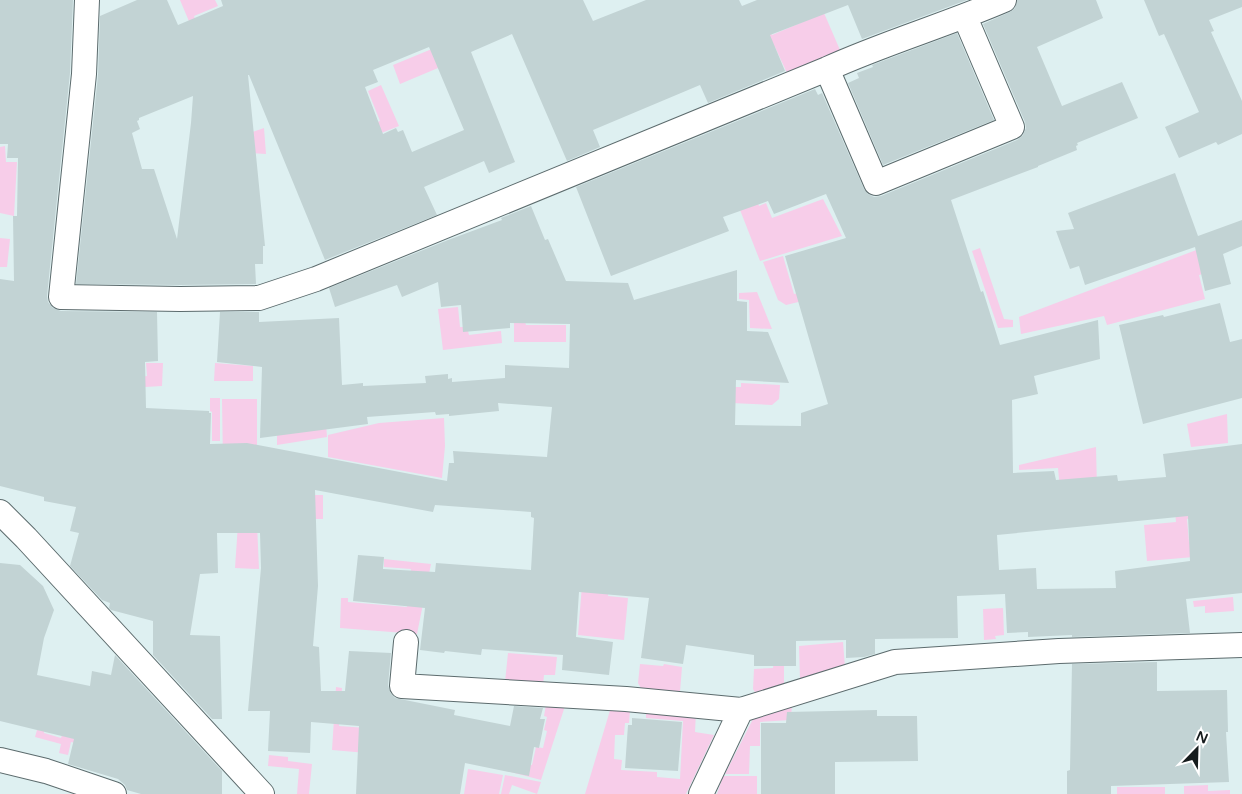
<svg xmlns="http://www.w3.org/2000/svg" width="1242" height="794" viewBox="0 0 1242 794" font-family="'Varela Round',sans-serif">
<rect width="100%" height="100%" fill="#def0f1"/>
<!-- green -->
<path fill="#f7cde9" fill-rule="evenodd" d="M180 0H215L218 6 194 16 202 36 196 38Z
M824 13 840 50 787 73 775 47 766 51 765 20 772 35Z
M461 37 469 55 400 84 393 65Z
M381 85 399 126 331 153 333 140 380 121 368 91Z
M264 128 266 154 234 152 247 134Z
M5 146 6 162H17L14 216 0 213V147Z
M733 192 758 203 759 206 766 203 772 218 823 199 842 236 760 261Z
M0 238 10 239 7 267H0Z
M980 248 1004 319 1013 320V327L998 328 972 251Z
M1199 249 1214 271 1199 275 1205 299 1107 325 1104 316 1021 334 1019 317Z
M783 256 794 294 828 286 831 294 786 305 778 300 763 262Z
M757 292 772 329 750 328 749 300 739 299V293Z
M458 307 460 327H467L469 335 501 331 502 343 443 350 438 309Z
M514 321 525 322 526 325H566V342H514Z
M146 363H163L162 386 129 388 128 378 147 376Z
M215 363 253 366V381H214Z
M741 383 780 385 779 399 772 405 731 403V387H741Z
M277 388 326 424 327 437 277 445Z
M210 398H220V441H212V412L210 411Z
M222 399H257V453L223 464Z
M1227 414 1228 443 1191 447 1187 424Z
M444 418 445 446 442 478 328 457V435L379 423Z
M1096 447 1097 489 1060 490 1058 468 1019 470V465Z
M296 495H323V519H307Z
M1174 498 1235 514 1187 519 1189 542 1241 553 1147 561 1144 525 1176 522Z
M238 524H257L259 569 235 568Z
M384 559 431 564 417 634 340 628 341 598H348V602L407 607 411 569 384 567Z
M582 585 609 587 608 596 628 598 624 640 578 635Z
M1233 597 1234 611 1205 613V606L1194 607 1193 601Z
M1003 608 1004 635 995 636 996 639 984 640 983 609Z
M843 642 845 667 800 680 799 646Z
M508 653 557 657 555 675H544L543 685 505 682Z
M774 661 784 662V689L756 694 753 689 754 669 773 668Z
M640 664 663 666 664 664 682 667 680 692 642 690 638 683Z
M336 687 342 688 339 726 366 728 390 755 332 750Z
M792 703 791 720 760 722V746H750L749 774H725L754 717Z
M546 705 565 706 541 780 507 771 508 762 532 765 536 747 543 748 547 731 544 730 547 717 544 716Z
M611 707 696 712 695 732 714 735 686 794H585ZM630 710 646 711V718L683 721 680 779 657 777V772L621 770 622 760 614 759 615 735H624L625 723H629Z
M37 730 44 731V733L61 738 62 735 75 739 83 745 71 742 68 755 59 753 61 744 35 737Z
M269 755 288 757V761L312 764 309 794H297L299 769 268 766Z
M468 769 503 775 499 794H464Z
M505 775 541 782 537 794 512 785 509 794H501Z
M723 776H757V794H717Z
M1208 785V791L1230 790V794H1184V786Z
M1117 787H1165V794H1117Z"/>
<!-- building -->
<path fill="#c2d3d4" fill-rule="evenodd" d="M0 0H73L70 73 47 296 48 302 53 308 61 311 157 312 158 361 145 362 146 408 209 411V413H211L210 444 247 443 447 481 449 463H454L453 451 547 457 552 407 498 403 499 411 449 416V414L436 415 435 412 367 417 368 424 260 438 262 367 217 362 220 312H259V322L339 318 342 385 363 383V386L426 383 425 376 448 374V379L452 378V382L505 378V365L569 368 570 324 510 323V328L463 332 461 305 441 307 438 282 402 297 397 285 335 307 329 288 448 240 502 220 501 218 531 206 545 240 548 239 566 281 628 283 634 300 737 270V301L747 302V331L768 332 789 383 736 380 735 425 801 426V413L828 404 785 256 846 238 826 194 774 214 768 201 723 217 729 231 611 276 576 187 815 89 818 95 822 93 864 189 868 194 874 197 881 196 1017 140 1023 135 1026 128 1025 122 983 24 1010 12 1015 8 1017 0H1096L1103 18 1037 47 1062 106 1122 82 1138 118 1077 143 1078 145 1076 146 1077 150 1038 166V167L951 200 981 292 983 291 1000 345 1098 320 1100 359 1034 376 1038 394 1012 400 1013 473 1054 471 1056 480 1117 475 1118 481 1166 477 1163 454 1242 444V593L1186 599 1190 633 1072 637V635L1028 637V632L1007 633 1005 594 957 596 958 638 875 639V654L864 657 846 658V640L796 641V666H754V655L686 645 683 664 641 658 649 598 579 592 576 637 613 642 609 675 562 670 563 655 482 649 481 655 445 651 444 653 420 650 425 608 353 601 358 555 384 557 383 569 435 572 436 563 531 570 534 518 531 517V512L435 505 433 512 315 490 318 586 313 646 319 647 321 691H345L349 651 391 653 388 685 390 692 395 698 455 710 454 715 510 726 514 706 543 708 540 719H545L539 748 534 747 529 776 465 763 460 794H356L359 726 311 722 310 753 268 751 270 711H248L261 568 260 533H217L218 573 200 574 190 635 220 636 222 719H212L153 655V621L111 610 109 608 110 603 102 600 70 566 79 533 70 531 76 507 44 501V497L0 486V279L14 281 13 216H17L18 158H7L8 144H0ZM1188 516 1190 561 1115 571 1116 588 1037 589 1036 568 999 570 997 535Z
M137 0H167L178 25 223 6 221 0H583L593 21 646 0H739L742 6 757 0H967L862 39 848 5 770 35 785 71 708 103 700 85 593 130 600 147 567 161 512 34 471 52 515 162 489 173 484 161 424 187 437 215 325 260 249 75H248L265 246H263V264H255L256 284 180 285 76 284 98 75 100 16ZM429 47 464 130 412 152 403 130 398 132 396 128 383 134 365 87 378 82 373 70ZM193 96 191 123 177 239 154 169H142L132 133 140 129 137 121 139 120V118Z
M1144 0H1242V7L1209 20 1214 31 1211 32 1242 101V134L1218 145 1216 142 1179 158 1165 127 1199 112 1164 34 1159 36Z
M957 33 994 120 883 165 848 83 859 78 857 73 873 67 872 65Z
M1175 173 1198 236 1242 220V246L1223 254 1231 284 1205 291 1195 247 1085 285 1079 266 1070 269 1056 231 1074 229 1068 213Z
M1220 303 1230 342 1242 339V398L1143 424 1119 325 1163 315 1164 317Z
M0 563 20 565 43 586 54 610 44 638 37 675 90 686 92 671 111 675 115 655 222 771V794H141L127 790 125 785 118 779 68 764 74 739 0 721Z
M1157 662V691L1227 690 1228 732H1226L1229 782 1111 786V794H1067V771L1070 770 1072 664Z
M877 710V716H917L918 761 835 762V794H761V723H786L787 712Z
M632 718 682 722 678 771 625 768 628 725H632Z"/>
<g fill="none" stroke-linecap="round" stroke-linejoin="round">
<!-- street casing -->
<g stroke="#5c6b6d" stroke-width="26">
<path id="street" d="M87 0 84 74 61 297 180 299 259 298 316 279 827 69C884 43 946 25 1004 0
M827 69 876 183 1012 127 965 17
M0 512 26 538 262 794
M406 642 402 686 626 699 741 710 895 662 1059 651 1242 645
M0 760 46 771 114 794
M701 794 741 710"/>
</g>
<!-- street -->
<use href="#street" stroke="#fff" stroke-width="24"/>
</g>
<!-- north arrow -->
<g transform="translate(1197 749) rotate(23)" stroke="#ffffff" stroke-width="4" paint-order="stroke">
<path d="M0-4L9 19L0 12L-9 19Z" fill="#161c1d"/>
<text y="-8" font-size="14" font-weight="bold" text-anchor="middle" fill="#161c1d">N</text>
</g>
</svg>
